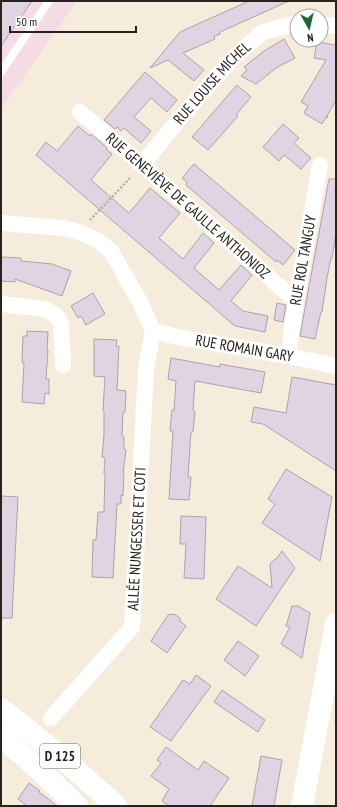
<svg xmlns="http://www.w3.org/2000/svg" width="337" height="807" viewBox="0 0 337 807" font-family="'PT Sans Narrow',sans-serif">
<rect width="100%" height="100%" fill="#f6ecdb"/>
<!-- commercial -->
<path fill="#f5dbe3" d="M1 1H77L1 109Z"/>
<!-- building -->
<path fill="#e0d3e2" stroke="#ada1af" d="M1 1H32L1 46Z
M249 1H289L220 32V34L214 36 215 39 183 53 204 70 194 81 168 60 150 68 180 32Z
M284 39 295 58 276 68 256 84 241 76 247 70 244 67 264 51Z
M317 42 335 45 336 43V100L327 116 328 118 326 117 322 124 304 113 308 106 301 102 326 60 314 58Z
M145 72 177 100 167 112 151 98 134 117 151 131 141 143 124 128 121 131 117 127 115 129 104 120Z
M237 85 251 97 236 115 238 116 208 150 192 137Z
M283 124 299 138 294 143 311 158 301 169 284 155 279 161 263 147Z
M78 126 90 136 91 134 103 144 107 148 106 149 112 154 91 180 129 213 150 188 180 213 159 238 183 259 203 233 214 243 194 268 219 290 241 265 252 275 231 301 243 311 268 316 265 332 235 326 36 155 46 142 57 151Z
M194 164 295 250 283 265 277 260 276 262 186 185 187 182 182 178Z
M329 179H336V233L332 258H331L327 278 322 312H321L315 339 300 336 305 308Z
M1 257 21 258V261L52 264 71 271 62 296 15 279V282L1 281Z
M93 293 105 314 86 325 81 316 78 318 71 306Z
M277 303 286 305 283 322 274 320Z
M27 331 48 332 47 350H48L46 379H49V394L45 393 44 404 22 402 24 363 22 362 23 336H27Z
M94 339 117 340 116 346H119L117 390 126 391 125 412H123L122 436 124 437V449L126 450 123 474H124L123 496 121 495V504H117L113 578 92 577 93 540H96L98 512H104L105 474H104L105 458 102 457 104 435V411L103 410 105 377 94 376Z
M171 358 220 367V364L265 372 261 393 195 381 193 410 195 412 193 432H191L188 477H191L189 500 169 499 173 431H170L172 410H174L176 381 168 379Z
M292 377 336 385V471L263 424 251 422 254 407 286 413Z
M286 469 332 497 320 561 262 523 275 504 268 499Z
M1 496 18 497 12 618H1Z
M181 516 206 517 204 579 184 578 186 544H180Z
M282 551 295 568 256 626 216 599 238 566 272 588 270 564 274 560 277 558Z
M292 606H298L310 613 302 658 281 644 290 627 286 626Z
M174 614 180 618V621L186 626 167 653 151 641 168 615Z
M238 641 259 656 245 676 224 660Z
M196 675 211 686 171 741 150 727 183 680 190 684Z
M222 690 265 720 258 732 214 702Z
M166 747 198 770 204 761 229 778 210 806H169L162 801 169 789 151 776 161 763 157 760Z
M261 756 282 760 274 806H252Z
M29 783 40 791 39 792 57 806H27L18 799Z"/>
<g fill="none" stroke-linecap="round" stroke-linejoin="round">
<!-- path -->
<path stroke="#b7afa2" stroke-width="2.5" stroke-dasharray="2 2" stroke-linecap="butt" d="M90 220 131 177"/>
<!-- lane -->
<path stroke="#fff" stroke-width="8" d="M1 72 49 1"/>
<!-- street -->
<g stroke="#fff" stroke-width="16">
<path d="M321 25 336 26"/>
<path id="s1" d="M80 112 142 165 296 301"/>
<path id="s2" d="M142 165 181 117 232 59 263 32 297 23"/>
<path d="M1 223 63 228 79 232 97 240 111 251 141 304 153 331"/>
<path d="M1 304 45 309 57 316 61 324 63 365"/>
<path id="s3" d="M153 331 178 337 288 356 336 366"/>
<path id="s4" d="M288 356 296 301 320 165"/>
<path id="s5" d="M51 718 132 627 146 369 153 331"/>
</g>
<!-- secondary -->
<path stroke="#fff" stroke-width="22" d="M302 806 336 624"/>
<!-- primary -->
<path stroke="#fff" stroke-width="22" d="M1 709C41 739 79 772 116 806
M1 736 43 773 77 806"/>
</g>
<g text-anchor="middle" stroke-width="3" stroke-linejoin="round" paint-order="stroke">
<!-- shield labels -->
<rect fill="#fff" stroke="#676460" stroke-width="1" x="40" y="744" width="40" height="24" rx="3"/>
<g font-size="14" font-weight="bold" fill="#26221c">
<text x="60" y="761">D 125</text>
</g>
<!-- street labels -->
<g font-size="15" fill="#26221c" stroke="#fff">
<text dy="5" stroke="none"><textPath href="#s2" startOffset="108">RUE LOUISE MICHEL</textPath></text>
<text dy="5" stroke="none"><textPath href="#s1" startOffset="143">RUE GENEVIÈVE DE GAULLE ANTHONIOZ</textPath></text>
<text dy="5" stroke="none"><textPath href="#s4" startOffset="97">RUE ROL TANGUY</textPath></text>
<text dy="5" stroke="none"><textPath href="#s3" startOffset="93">RUE ROMAIN GARY</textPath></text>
<text dy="5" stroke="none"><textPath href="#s5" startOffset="210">ALLÉE NUNGESSER ET COTI</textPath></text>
</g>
</g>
<!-- border -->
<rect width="337" height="807" fill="none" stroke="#26221c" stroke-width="4"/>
<!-- north arrow -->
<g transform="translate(309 28) rotate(172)"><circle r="19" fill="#ffffff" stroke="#a8a7a4"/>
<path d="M0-3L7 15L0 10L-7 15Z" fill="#1f6836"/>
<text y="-6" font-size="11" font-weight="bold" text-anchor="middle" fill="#26221c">N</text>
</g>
<!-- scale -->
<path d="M10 26v6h126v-6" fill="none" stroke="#26221c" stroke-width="2"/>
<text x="16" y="26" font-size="12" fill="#26221c" stroke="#ffffff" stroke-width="3" paint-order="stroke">50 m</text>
</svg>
